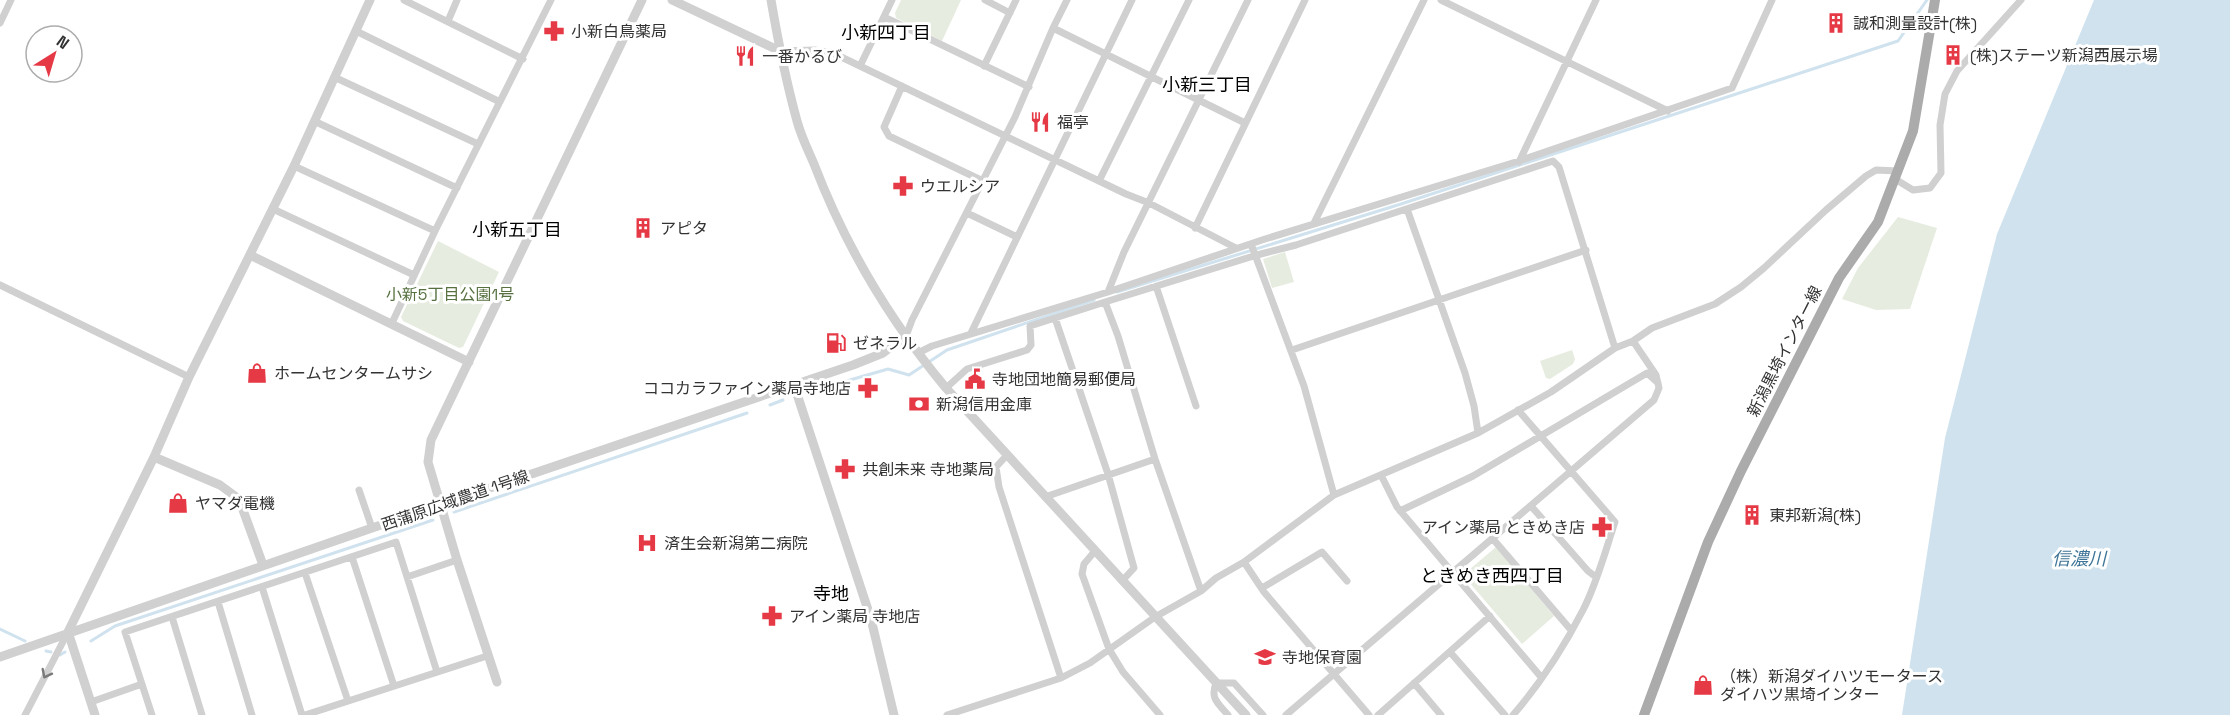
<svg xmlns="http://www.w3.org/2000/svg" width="2230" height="715" viewBox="0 0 2230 715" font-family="'Space Grotesk','Noto Sans JP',sans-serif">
<rect width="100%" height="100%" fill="#fff"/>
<!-- green -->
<path fill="#e6ecdf" d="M901 0H961L942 41 896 18 895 13Z
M1898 217 1937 228 1910 309 1876 310 1842 299 1858 268Z
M438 241 499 272 463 347 459 348 403 321 401 317Z
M1285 252 1294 282 1272 288 1263 259Z
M1572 350 1575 359 1573 364 1550 379 1546 378 1540 361Z
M1496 547 1554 616 1522 644 1463 575Z"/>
<!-- water -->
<path fill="#cfe2ee" d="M2094 0H2230V715H1902L1945 438 1997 234Z"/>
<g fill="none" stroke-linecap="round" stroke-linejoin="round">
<!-- stream -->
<path stroke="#cfe2ee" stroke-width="3" d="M1117 292 1401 204 1898 41 1927 0
M812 391 888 369 909 375 947 350 1094 300
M770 405 783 400
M454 512 747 413
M0 629 25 641
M91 641 115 626 433 520
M46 651 51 652
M60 655 65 652"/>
<!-- minor -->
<path stroke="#d0d0d0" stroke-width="7" d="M404 0 523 59
M985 0 1010 13
M1441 0 1668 111
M884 17 1029 87
M448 21 457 0
M0 23 11 0
M1053 28 1245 123
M356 31 500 102
M780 51 815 50 835 54 1126 194 1149 203 1236 248
M860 66 892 0
M984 66 1016 0
M334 77 478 144
M902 86 884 127 889 136 983 181
M314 121 457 188
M1519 162 1596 0
M294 166 435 231
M1895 179 1913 190 1930 188 1941 173 1940 125 1945 94 1957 71 2021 0
M1099 181 1189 0
M273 209 414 275
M1407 209 1465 373 1474 406 1478 433
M967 213 1017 237
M1314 223 1424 0
M1195 228 1305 0
M1251 244 1304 386 1334 495
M0 285 189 377
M1156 286 1196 406
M1108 292 1124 252 1248 0
M1055 318 1108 474 1134 568 1122 581
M392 323 435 231 551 0
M971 333 1132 0
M906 336 912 320 1015 117 1053 28 1067 0
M1292 350 1586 250
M918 353 932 346 1108 292 1265 239 1519 161 1732 88 1772 0
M946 388 967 369 1027 350 1031 345 1030 326 1105 302
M1007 455 996 467 999 487 1061 678
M1381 475 1397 507 1541 677
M359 490 372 528
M1045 497 1155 459
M1531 506 1588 571 1596 577
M1400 511 1473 476 1647 373 1658 383
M1493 539 1571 630
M1095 551 1084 564 1082 574 1109 649 1123 672 1160 715
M352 557 394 686
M1244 562 1264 592 1369 715
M305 573 348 701
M407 577 457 560
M262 587 302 715
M1262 588 1322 552 1347 581
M1201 591 1155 459 1118 336 1105 302 1257 255 1296 245 1553 161 1559 167 1615 348
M218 602 252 715
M172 617 202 715
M1450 652 1505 715
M1414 683 1441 715
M91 702 142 684
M25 715 68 632
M152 715 125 632 396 542 437 672
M305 715 487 656
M947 715 1061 678 1090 663 1155 617 1201 591 1216 578 1244 562 1334 495 1478 433 1551 392 1615 348 1633 341 1652 328 1715 304 1741 287 1764 268 1826 210 1866 176 1876 170 1898 171
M1228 715C1218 703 1210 699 1216 683H1234L1263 715
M1286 715 1654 400 1659 388 1656 375 1633 341
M1378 715 1490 616
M1513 715C1540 684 1564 647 1583 610 1597 583 1605 552 1615 522L1518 410"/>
<!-- tertiary -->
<path stroke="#d0d0d0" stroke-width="9" d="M672 0 780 51
M771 0C778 41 786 81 797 121 801 136 808 150 814 164 845 245 890 321 946 388L1246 715
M250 255 469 362
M794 385 871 619 894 715
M154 457 220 485 239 499 263 565
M0 657 372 528 853 365 883 353 906 336
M497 682 457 560 428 462 431 440 642 0
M95 715 68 632 154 457 189 377 294 166 370 0"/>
<!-- primary -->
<path stroke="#ababab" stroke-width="10" d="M1644 715 1708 542 1741 471 1839 278 1878 222 1913 131 1935 0"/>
</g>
<!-- one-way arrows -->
<defs><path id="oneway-chevron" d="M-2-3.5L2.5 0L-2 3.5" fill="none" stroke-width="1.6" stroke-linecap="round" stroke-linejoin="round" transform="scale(1.5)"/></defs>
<use stroke="#7a7a7a" href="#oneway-chevron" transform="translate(46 674) rotate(117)"/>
<!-- icons -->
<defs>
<g id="building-bare" transform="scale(1.62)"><path d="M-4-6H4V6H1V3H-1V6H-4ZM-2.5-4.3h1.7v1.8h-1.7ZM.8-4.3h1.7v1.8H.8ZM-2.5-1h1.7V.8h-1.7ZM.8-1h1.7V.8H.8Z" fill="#e63946" stroke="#fff" stroke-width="2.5" paint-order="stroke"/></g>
<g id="pharmacy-bare" transform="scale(1.62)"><path d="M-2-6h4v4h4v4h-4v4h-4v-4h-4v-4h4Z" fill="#e63946" stroke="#fff" stroke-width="2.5" paint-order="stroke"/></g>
<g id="restaurant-bare" transform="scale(1.62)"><path d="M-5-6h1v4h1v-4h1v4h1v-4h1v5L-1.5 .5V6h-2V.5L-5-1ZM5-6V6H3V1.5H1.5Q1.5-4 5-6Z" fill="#e63946" stroke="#fff" stroke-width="2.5" paint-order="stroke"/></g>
<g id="fuel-bare" transform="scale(1.62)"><path d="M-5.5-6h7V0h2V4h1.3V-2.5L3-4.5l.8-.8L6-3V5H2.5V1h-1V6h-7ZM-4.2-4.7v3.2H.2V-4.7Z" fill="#e63946" stroke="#fff" stroke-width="2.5" paint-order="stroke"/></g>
<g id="shop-bare" transform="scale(1.62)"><path d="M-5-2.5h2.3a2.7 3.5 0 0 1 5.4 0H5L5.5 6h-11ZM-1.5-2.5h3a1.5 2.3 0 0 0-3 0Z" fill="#e63946" stroke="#fff" stroke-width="2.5" paint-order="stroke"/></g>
<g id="civic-bare" transform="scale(1.62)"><path d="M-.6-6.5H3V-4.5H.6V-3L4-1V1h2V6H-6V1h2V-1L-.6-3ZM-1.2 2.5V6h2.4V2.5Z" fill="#e63946" stroke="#fff" stroke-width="2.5" paint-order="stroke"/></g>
<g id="bank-bare" transform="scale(1.62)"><path d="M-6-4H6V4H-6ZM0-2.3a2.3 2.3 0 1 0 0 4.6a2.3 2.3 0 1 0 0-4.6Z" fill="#e63946" stroke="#fff" stroke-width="2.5" paint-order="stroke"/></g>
<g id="hospital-bare" transform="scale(1.62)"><path d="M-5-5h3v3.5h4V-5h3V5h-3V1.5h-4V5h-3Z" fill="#e63946" stroke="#fff" stroke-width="2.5" paint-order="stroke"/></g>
<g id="school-bare" transform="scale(1.62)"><path d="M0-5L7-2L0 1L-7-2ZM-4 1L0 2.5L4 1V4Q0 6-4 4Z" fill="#e63946" stroke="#fff" stroke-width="2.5" paint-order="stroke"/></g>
</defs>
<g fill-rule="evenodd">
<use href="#building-bare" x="1836" y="23"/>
<use href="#pharmacy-bare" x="554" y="31"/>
<use href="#building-bare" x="1953" y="55"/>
<use href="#restaurant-bare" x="745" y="56"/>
<use href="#restaurant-bare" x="1040" y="122"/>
<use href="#pharmacy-bare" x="903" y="186"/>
<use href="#building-bare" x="643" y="228"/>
<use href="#fuel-bare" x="836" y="343"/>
<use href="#shop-bare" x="257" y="373"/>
<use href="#civic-bare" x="975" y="379"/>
<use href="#pharmacy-bare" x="868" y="388"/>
<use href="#bank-bare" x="919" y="404"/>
<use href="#pharmacy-bare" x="845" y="469"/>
<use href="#shop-bare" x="178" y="503"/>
<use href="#building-bare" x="1752" y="515"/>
<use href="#pharmacy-bare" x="1602" y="527"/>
<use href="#hospital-bare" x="647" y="543"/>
<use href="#pharmacy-bare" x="772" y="616"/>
<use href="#school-bare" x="1265" y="657"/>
<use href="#shop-bare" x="1703" y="685"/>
</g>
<g text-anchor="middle" stroke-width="6" stroke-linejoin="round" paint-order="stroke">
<!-- poi labels -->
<g font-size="16" fill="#333" stroke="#fff" text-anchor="start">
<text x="1853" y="29">誠和測量設計(株)</text>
<text x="571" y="37">小新白鳥薬局</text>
<text x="1970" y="61">(株)ステーツ新潟西展示場</text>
<text x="762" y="62">一番かるび</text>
<text x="1057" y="128">福亭</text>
<text x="920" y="192">ウエルシア</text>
<text x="660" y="234">アピタ</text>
<text x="853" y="349">ゼネラル</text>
<text x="274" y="379">ホームセンタームサシ</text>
<text x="992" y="385">寺地団地簡易郵便局</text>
<text x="851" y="394" text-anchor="end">ココカラファイン薬局寺地店</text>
<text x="936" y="410">新潟信用金庫</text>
<text x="862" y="475">共創未来 寺地薬局</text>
<text x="195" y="509">ヤマダ電機</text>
<text x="1769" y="521">東邦新潟(株)</text>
<text x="1585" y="533" text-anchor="end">アイン薬局 ときめき店</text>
<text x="664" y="549">済生会新潟第二病院</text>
<text x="789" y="622">アイン薬局 寺地店</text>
<text x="1282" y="663">寺地保育園</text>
<text x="1720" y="682">（株）新潟ダイハツモータース<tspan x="1720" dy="18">ダイハツ黒埼インター</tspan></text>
</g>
<!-- park labels -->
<g font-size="16" fill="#56703f" stroke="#fff">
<text x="450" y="300">小新5丁目公園1号</text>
</g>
<!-- street labels -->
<g font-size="16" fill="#333" stroke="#fff">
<text transform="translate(1784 351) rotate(-63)" y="6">新潟黒埼インター線</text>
<text transform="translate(455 500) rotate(-19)" y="6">西蒲原広域農道 1号線</text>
</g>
<!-- neighbourhood labels -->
<g font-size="18" fill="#000" stroke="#fff">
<text x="886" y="39">小新四丁目</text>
<text x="1207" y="91">小新三丁目</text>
<text x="517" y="236">小新五丁目</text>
<text x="1492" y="582">ときめき西四丁目</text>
<text x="831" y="600">寺地</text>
</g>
<!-- water labels -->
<g font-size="18" font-style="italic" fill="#3f7597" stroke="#fff">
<text x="2079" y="565">信濃川</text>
</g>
</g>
<!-- north arrow -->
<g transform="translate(54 54) rotate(37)"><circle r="28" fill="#ffffff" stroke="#adadad" stroke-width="1.5"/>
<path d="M0-4.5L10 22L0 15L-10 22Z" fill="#e63946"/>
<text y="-9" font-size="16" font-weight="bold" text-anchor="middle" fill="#333333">N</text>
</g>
</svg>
